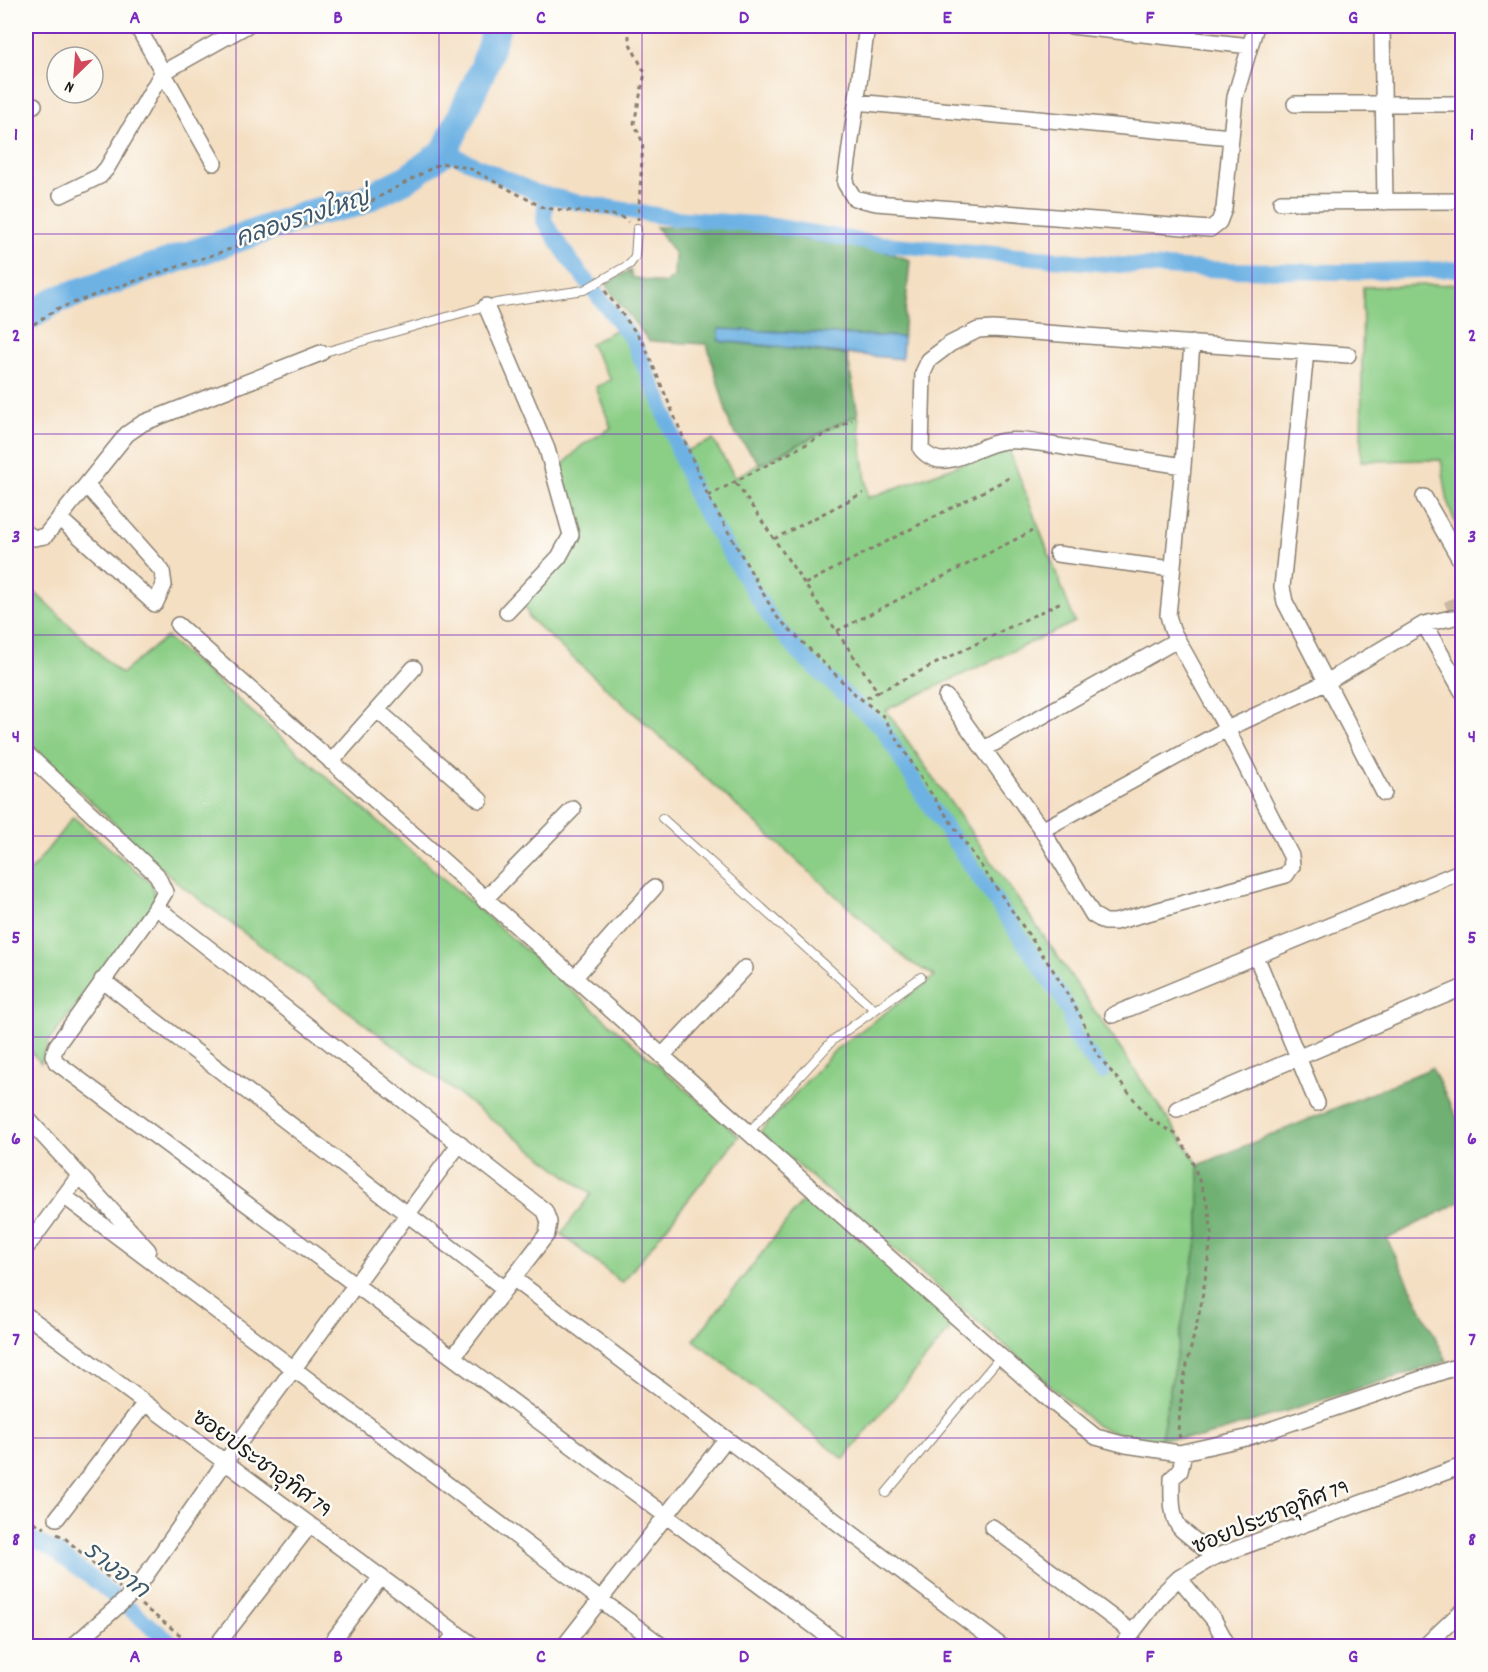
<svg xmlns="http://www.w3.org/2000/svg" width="1488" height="1672" viewBox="0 0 1488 1672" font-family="Dekko,'Playpen Sans Thai',sans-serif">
<rect width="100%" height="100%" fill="#fdfcf7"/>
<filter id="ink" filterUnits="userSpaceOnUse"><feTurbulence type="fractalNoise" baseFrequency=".0167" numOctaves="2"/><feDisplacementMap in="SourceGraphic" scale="12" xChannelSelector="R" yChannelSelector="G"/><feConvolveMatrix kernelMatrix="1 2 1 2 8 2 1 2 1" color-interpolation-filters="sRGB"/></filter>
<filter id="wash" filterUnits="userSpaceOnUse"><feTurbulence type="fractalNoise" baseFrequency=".008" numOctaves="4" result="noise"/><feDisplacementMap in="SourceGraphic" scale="24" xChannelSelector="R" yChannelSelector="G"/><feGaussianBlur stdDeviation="1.35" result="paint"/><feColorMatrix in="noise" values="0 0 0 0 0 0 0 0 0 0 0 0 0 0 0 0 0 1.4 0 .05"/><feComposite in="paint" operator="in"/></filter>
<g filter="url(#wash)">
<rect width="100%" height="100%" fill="#f4dfc3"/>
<!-- green -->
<path fill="#8bce86" stroke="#547551" stroke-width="1.5" d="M1462 284V542L1448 503 1441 460 1361 461 1363 287Z
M625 324 645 356 683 452 713 440 735 477 858 414 868 498 1008 447 1075 622 886 710 1054 951 1199 1165V1232L1161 1438C1138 1440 1119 1436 1097 1426L760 1132 836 1049 935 976 908 961 529 618 525 604C545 581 576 555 575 522 574 504 565 484 561 467L581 446 611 428 596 387 611 380 590 344Z
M26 584 121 674 166 637 739 1136 622 1283 561 1234 591 1194 179 884 26 741Z
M73 817 152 884 155 898 153 906 49 1041 41 1063 26 1046V877Z
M809 1193 954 1324 844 1459 694 1340Z"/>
<!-- forest -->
<path fill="#70b173" stroke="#466648" stroke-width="1.5" d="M656 227 771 229 804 240 877 249 910 260 903 337 720 329 719 341 847 355 858 414 760 464 731 428 707 344 649 341 609 290 607 283 630 270 632 277 664 284 674 277 675 254Z
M1432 1068 1462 1128V1201L1387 1239 1447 1361 1200 1438H1161L1199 1232V1165Z"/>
<!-- water -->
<path fill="#6eb2e4" stroke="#456780" stroke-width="1.5" d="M719 329 903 337 902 359 719 341Z"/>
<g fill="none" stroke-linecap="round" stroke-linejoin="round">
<!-- canal -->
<path stroke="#6eb2e4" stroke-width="16" d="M445 151 535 192 576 202 673 218 767 225 872 243 1119 265 1228 270 1337 272 1462 269
M546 195 544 221 570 260 632 339 659 398 697 500 754 592 775 625 800 654 883 729 924 797 1062 998 1070 1014 1074 1036 1102 1072
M26 1536 53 1550 98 1583 175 1646"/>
<!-- river -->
<path stroke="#6eb2e4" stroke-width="28" d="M26 319 56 300 315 212 357 203 408 178 445 151 483 69 497 26"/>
</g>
</g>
<g filter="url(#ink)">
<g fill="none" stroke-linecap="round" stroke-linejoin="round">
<!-- street-tunnel -->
<path stroke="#c9b8a2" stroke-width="15" stroke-dasharray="15 8" stroke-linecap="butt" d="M1447 609 1462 602"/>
<!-- lane casing -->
<g stroke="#887e70" stroke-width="10">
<path id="lane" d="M321 353 496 303 584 290 630 264 635 257 637 229
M662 818 875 1010
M749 1132 833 1040 921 977
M886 1493 1001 1356"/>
</g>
<!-- street casing -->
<g stroke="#887e70" stroke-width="18">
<path id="street" d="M137 26 214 163
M867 26 845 183 854 198 876 203 1210 229 1219 222 1224 209 1235 97 1256 26
M1071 26 1250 46
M1382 26 1385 202
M856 102 1231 137
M1295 104H1460
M26 108 34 105
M61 195 100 176 107 168 162 73 246 26
M1281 202 1462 201
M486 306 547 449 571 535 559 557 507 612
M1306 352 1282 587 1285 602 1384 793
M1183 466C1145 460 1107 454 1069 448 1049 445 1026 439 1005 441 975 444 945 477 921 449L923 373 929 360 950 344 978 330 993 329 1348 355
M1424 497 1462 563
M59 518 155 604 164 585 162 571 87 486
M26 533 35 538 45 536 127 434 143 423 321 353
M1057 554 1172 569
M1424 624 1462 691
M178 625 1046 1397 1096 1437 1126 1445 1179 1453 1246 1438 1462 1365
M946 697 1042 830 1093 915 1105 922H1115L1286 875 1292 866 1291 856 1227 729 1172 630 1168 615 1183 466 1192 343
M377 710 480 800
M984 749 1177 640
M26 753 157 875 165 892 156 907 57 1045 53 1055 56 1062 841 1646
M331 762 414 668
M1042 830 1227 729 1325 683 1424 624 1451 618
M484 900 573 809
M156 907 545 1211 549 1222 547 1234 453 1357
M574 978 654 888
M102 980 505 1289
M1113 1015 1256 956
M662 1056 745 968
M1317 1103 1256 956 1462 871
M1177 1109 1462 988
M26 1117 148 1250
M64 1196 662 1646
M26 1248 79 1176
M513 1278 1001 1646
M26 1315 474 1646
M1184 1453 1180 1471 1172 1478C1172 1493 1170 1518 1181 1529 1193 1540 1202 1544 1212 1558
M57 1518 145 1403
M992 1527 1133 1633
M1179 1578 1214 1620 1228 1646
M73 1646 135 1591 225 1462 460 1143
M216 1646 310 1525
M329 1646 381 1577
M446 1646 456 1633
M564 1646 726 1439
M1122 1646 1162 1594 1179 1578 1212 1558 1462 1466
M1425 1646 1462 1611"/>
</g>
<!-- path -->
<path stroke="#887e70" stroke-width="3" stroke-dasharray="4.5 4.5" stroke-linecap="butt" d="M629 26V42L645 73 634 123 643 143 638 220
M605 291 643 342 708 496 776 616 856 695 883 716 926 786 1053 970 1081 1017 1097 1054 1150 1119 1177 1135 1191 1158 1208 1205 1212 1234 1201 1305 1183 1382 1178 1431 1180 1438
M26 329 57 309 108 290 368 203 441 163 469 168 544 208 620 216 628 222
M736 483 878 692 863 700
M708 496 852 420
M774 539 863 493
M805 584 1009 478
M837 631 1032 531
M878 692 1063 601
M26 1518 45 1528
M57 1534 65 1538 120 1588
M141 1605 195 1646"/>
<!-- lane -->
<use href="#lane" stroke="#fff" stroke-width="8"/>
<!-- street -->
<use href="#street" stroke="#fff" stroke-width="15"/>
</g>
</g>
<!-- grid -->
<path fill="none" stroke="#7b2cbf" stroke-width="1.5" stroke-opacity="0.55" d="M236 26V1646M439 26V1646M642 26V1646M846 26V1646M1049 26V1646M1252 26V1646M26 234H1462M26 434H1462M26 635H1462M26 836H1462M26 1037H1462M26 1238H1462M26 1438H1462"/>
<g text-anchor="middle" stroke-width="5" stroke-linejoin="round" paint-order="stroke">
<!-- street labels -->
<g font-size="22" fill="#1c1c1c" stroke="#fdfcf7">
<text transform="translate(263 1462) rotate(36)" y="8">ซอยประชาอุทิศ 79</text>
<text transform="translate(1270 1515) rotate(-22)" y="8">ซอยประชาอุทิศ 79</text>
</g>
<!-- water labels -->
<g font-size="24" font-style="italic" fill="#3d586c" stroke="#fdfcf7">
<text transform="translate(302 217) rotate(-18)" y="8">คลองรางใหญ่</text>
<text transform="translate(117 1569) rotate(38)" y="8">รางจาก</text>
</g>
</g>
<!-- margin -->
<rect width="1488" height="1672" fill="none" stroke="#fdfcf7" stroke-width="66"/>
<!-- north arrow -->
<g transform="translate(75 75) rotate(205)"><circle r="28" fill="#fdfcf7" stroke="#a3a29f" stroke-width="1.5"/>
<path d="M0-4.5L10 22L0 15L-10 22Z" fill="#d1495b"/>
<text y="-9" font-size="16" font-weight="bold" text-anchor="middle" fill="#1c1c1c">N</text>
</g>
<rect x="33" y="33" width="1422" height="1606" fill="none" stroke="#7b2cbf" stroke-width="2"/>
<g font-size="20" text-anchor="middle" font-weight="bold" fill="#7b2cbf">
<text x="135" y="23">A</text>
<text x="338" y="23">B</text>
<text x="541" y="23">C</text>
<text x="744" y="23">D</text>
<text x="947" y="23">E</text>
<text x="1150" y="23">F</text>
<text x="1353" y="23">G</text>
<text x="16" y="140">1</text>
<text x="1472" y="140">1</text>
<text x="16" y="341">2</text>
<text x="1472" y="341">2</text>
<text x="16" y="542">3</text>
<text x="1472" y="542">3</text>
<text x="16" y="742">4</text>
<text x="1472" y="742">4</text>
<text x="16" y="943">5</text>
<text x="1472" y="943">5</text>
<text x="16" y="1144">6</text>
<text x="1472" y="1144">6</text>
<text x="16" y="1345">7</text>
<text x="1472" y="1345">7</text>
<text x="16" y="1545">8</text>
<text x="1472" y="1545">8</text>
<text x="135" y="1662">A</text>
<text x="338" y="1662">B</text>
<text x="541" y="1662">C</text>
<text x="744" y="1662">D</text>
<text x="947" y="1662">E</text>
<text x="1150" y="1662">F</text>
<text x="1353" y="1662">G</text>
</g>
</svg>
